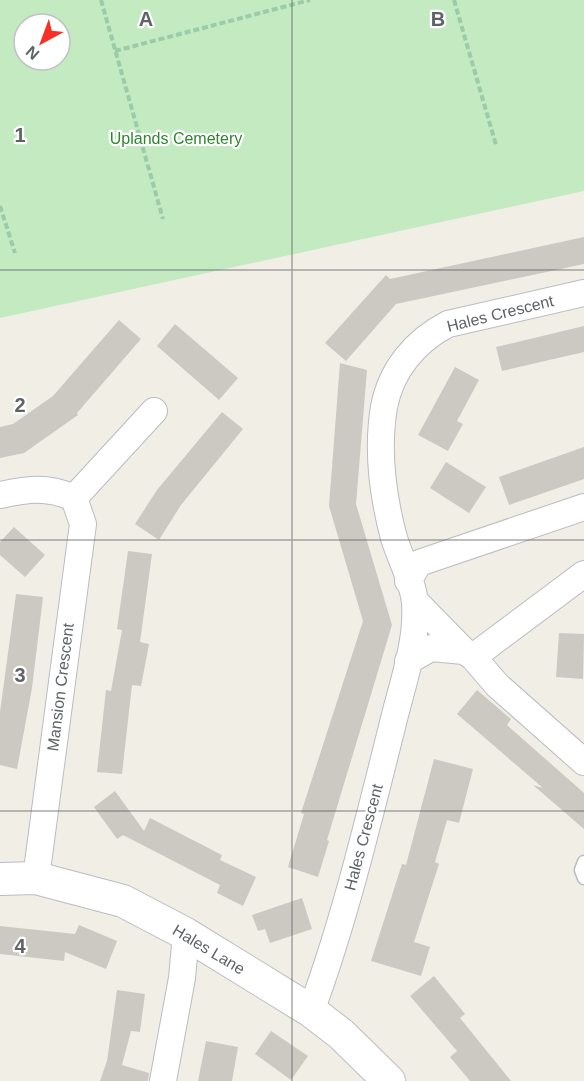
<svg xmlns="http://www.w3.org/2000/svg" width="584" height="1081" viewBox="0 0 584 1081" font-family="Helvetica,sans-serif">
<rect width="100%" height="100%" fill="#f1eee6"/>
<!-- green -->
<path fill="#c3eac1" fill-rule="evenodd" d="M0 0H584V191L0 318ZM24 24H60V60H24Z"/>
<!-- building -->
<path fill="#ccc9c3" d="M584 237V264L396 304 346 361 325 343 386 275 390 279Z
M119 320 141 339 77 413 78 415 24 453 0 458V427L13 424 53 396Z
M175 324 238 378 219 400 157 346Z
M584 326V352L502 371 496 347Z
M340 363 367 370 356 504 392 625 327 840 329 841 318 877 288 867 304 814 301 813 363 621 329 506Z
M455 367 479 380 457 421 463 424 448 451 418 435Z
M222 412 243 429 181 505 159 540 135 524 157 490Z
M584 447V479L509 505 499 477Z
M446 462 486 487 469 513 430 488Z
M14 527 45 555 25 577 0 555V542Z
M128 551 152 554 140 642 149 644 141 686 132 685 122 774 97 772 106 690 111 691 122 630 117 629Z
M16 594 43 597 32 688 17 769 0 765V712Z
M559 633 584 634 583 679 556 677Z
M477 690 511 719 507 725 584 793V829L533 785 543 788 457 714Z
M434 759 473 769 459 823 447 820 435 862 439 864 414 942 430 947 421 976 371 961 402 864 406 865Z
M115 791 144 831 150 818 222 855 220 860 256 877 243 906 217 893 220 885 123 835 117 839 94 807Z
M302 898 312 929 270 943 265 929 258 931 252 915Z
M79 925 117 941 106 969 65 952 64 961 0 954V926L75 934Z
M434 976 465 1014 460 1018 511 1081H470L450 1057 457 1051 410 996Z
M117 990 145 994 140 1032 131 1031 122 1065 149 1073 148 1081H100L107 1061Z
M271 1031 308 1056 291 1080 255 1054Z
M206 1041 238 1047 232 1081H198Z"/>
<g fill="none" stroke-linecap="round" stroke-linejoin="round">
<!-- service casing -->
<g stroke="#b9bcc1" stroke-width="15">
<path id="service" d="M584 862 581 870 584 878"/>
</g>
<!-- minor casing -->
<g stroke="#b9bcc1" stroke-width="28">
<path id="minor" d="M0 495C28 489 47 486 74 498L83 524 36 878
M74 498 154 411
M408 581 419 563 584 507
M415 601 464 651
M473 657 584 574
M408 661 431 648 464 651 473 657 497 685 584 762
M311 1011C345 919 368 822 392 727 401 688 418 643 415 603 413 581 400 558 394 538 383 497 377 449 384 407 391 370 415 341 448 324L584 293
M163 1081 182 978 186 934"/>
</g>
<!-- tertiary casing -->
<g stroke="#b9bcc1" stroke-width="34">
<path id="tertiary" d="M0 879 36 878 123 901 186 934 311 1011 341 1034 389 1081"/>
</g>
<!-- path -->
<path stroke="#99cca7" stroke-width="4" stroke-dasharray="6 3" stroke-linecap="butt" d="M101 0 163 219
M454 0 496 145
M115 51 310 0
M0 206 15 253"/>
<!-- service -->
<use href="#service" stroke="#fff" stroke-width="12"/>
<!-- minor -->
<use href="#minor" stroke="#fff" stroke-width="26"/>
<!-- tertiary -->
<use href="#tertiary" stroke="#fff" stroke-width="32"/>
</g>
<!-- grid -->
<path fill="none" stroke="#5e6368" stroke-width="1.5" stroke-opacity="0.55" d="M292 0V1081M0 270H584M0 540H584M0 811H584"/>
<g text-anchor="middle" stroke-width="4.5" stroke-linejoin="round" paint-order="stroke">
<!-- park labels -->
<g font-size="16" fill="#2e8630" stroke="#fff">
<text x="176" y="144">Uplands Cemetery</text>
</g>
<!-- street labels -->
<g font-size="16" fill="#5e6368" stroke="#fff">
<text transform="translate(500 313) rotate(-14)" y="6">Hales Crescent</text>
<text transform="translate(60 687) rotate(-83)" y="6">Mansion Crescent</text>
<text transform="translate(363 837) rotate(-75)" y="6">Hales Crescent</text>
<text transform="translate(209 949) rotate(31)" y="6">Hales Lane</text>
</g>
</g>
<g font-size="20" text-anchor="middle" font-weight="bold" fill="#5e6368" stroke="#fff" stroke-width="4.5" stroke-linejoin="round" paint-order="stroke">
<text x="146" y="26">A</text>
<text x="438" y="26">B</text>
<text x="20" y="142">1</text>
<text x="20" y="412">2</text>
<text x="20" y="682">3</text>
<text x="20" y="953">4</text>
</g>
<!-- north arrow -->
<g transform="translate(42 42) rotate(221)"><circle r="28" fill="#ffffff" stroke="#bfc1c3" stroke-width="1.5"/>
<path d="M0-4.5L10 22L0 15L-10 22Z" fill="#f73027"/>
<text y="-9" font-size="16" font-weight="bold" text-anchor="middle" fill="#5e6368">N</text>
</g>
</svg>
